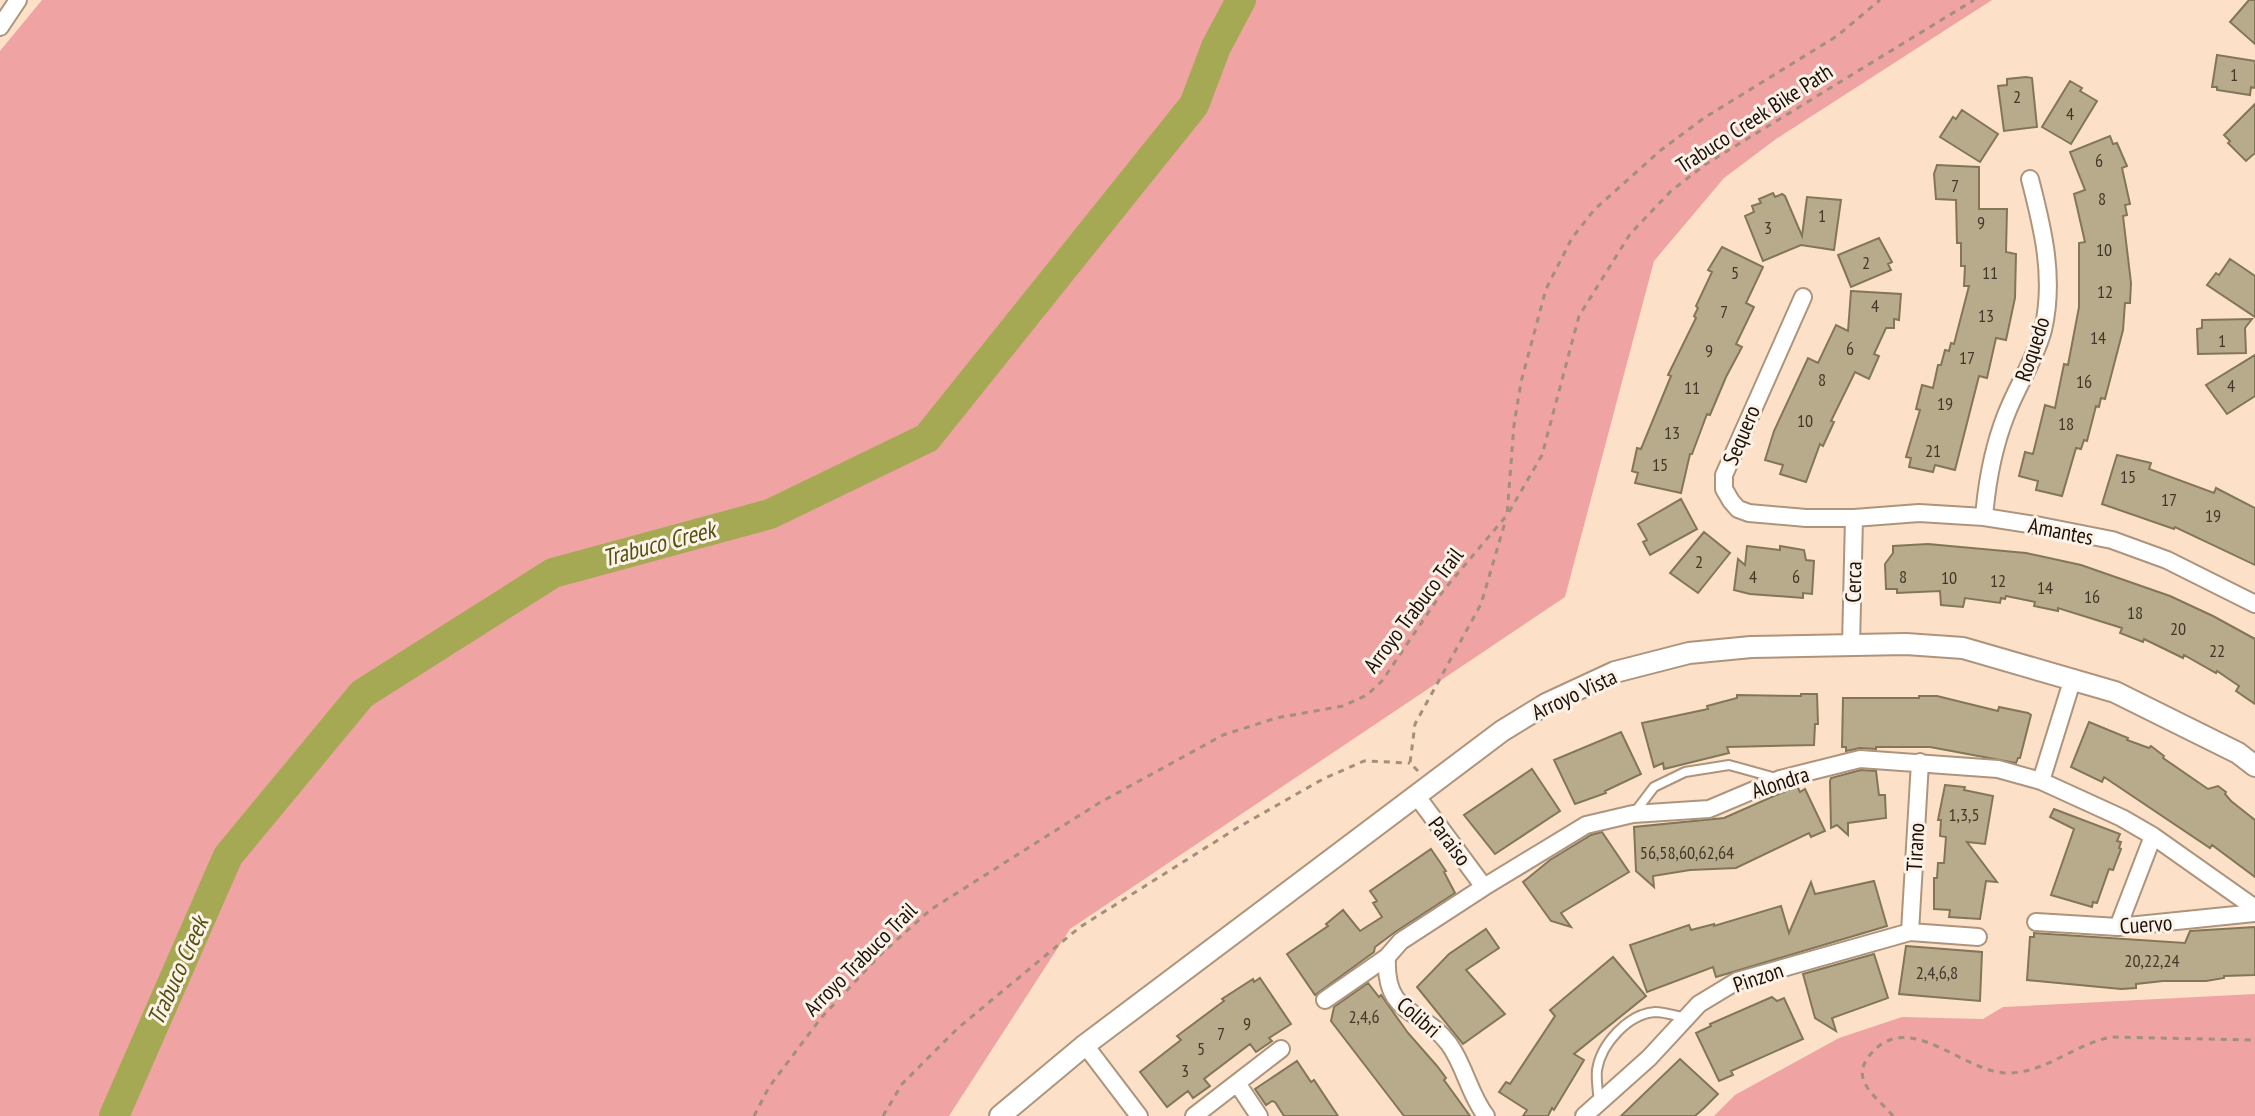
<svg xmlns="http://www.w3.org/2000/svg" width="2255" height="1116" viewBox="0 0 2255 1116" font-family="'PT Sans Narrow',sans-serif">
<rect width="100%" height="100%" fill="#fce1c8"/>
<!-- green -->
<path fill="#efa3a3" d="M42 0H1992L1776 139 1724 178 1654 261 1565 597 1070 929 949 1116H0V51Z
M2255 994V1116H1714L1735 1095 1839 1038 1902 1017 1983 1019 2003 1007Z"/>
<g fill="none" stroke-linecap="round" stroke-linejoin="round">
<!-- river -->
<path stroke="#a6a953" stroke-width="30" d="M114 1116 228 856 362 694 553 573 770 514 927 438 1194 105 1216 47 1241 0"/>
</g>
<!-- building -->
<path fill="#b8ab8c" stroke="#827659" stroke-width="2" d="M2249 0H2255V44L2230 22Z
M2217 55 2255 61V88L2251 87 2250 95 2217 90V87H2212Z
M2026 77 2032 78 2037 127 2004 131 1998 86 2007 85V79Z
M2070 81 2082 88 2080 91 2097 101 2071 144 2042 127Z
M2255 104V153L2246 161 2228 143 2230 141 2224 135Z
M1962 110 1998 134 1980 162 1940 137 1953 117 1956 119Z
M2110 136 2113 144 2117 143 2127 166 2122 168 2130 204 2125 205 2127 215 2123 216 2131 283 2130 303H2125L2123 330 2105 399 2101 398 2099 407 2096 406 2087 441 2084 440 2081 449 2076 448 2062 496 2036 490 2038 481 2019 476 2025 452 2033 454 2045 405 2055 408 2064 364 2068 365 2079 307V243L2085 242 2074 194 2085 190 2070 152Z
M1937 165 1979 167V209H2007L2006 252 2016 254 2015 298 2006 340 1996 338 1987 378 1979 376 1955 470 1935 465 1933 472 1909 467 1911 458 1906 457 1920 410 1916 409 1922 385 1933 388 1938 365H1941L1945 350 1949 351 1951 343 1954 344 1969 286H1964L1965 266H1961V243H1957L1956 200 1936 199 1934 174Z
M1773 193 1775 197 1782 194 1785 196 1802 236 1807 197 1841 200 1834 250 1801 245 1763 261 1745 216 1754 212 1752 206 1761 203 1759 199Z
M1879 238 1892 262 1888 264 1891 270 1851 287 1838 255Z
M1722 247 1763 267 1746 303 1754 307 1736 344 1742 347 1726 377 1710 415 1707 414 1692 454H1690L1681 493 1635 483 1638 473 1632 471 1637 448 1641 449 1671 376 1668 375 1696 318 1694 316 1698 308 1696 306 1712 272 1708 270Z
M2230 259 2255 276V317L2207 285 2216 273 2219 275Z
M1851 291 1901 294 1899 320 1894 319V328H1886L1874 354 1879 356 1869 379 1855 372 1831 421 1834 422 1823 446 1820 444 1806 482 1780 474 1783 465 1765 460 1774 431 1808 358 1818 363 1836 325 1848 331Z
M2252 319 2245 328 2246 353 2198 354 2197 329 2202 328V320Z
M2255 355V396L2227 414 2206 385Z
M2117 455 2151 463 2149 469 2214 493 2216 488 2255 508V565L2175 527 2174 529 2102 504Z
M1681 499 1697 529 1650 555 1643 542 1647 540 1638 524Z
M1704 532 1730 553 1698 593 1670 573Z
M1928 544 2026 553 2081 565 2170 596 2213 616 2255 639V704L2236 691 2239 686 2217 671 2216 673 2184 655 2183 658 2144 639 2143 642 2120 633 2122 628 2058 608V611L2034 606 2035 602 2006 596 2005 599 2001 598 2000 603 1965 598 1963 607 1941 605 1940 591 1897 593V589H1886L1885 564 1893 553V546Z
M1747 546 1780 550V546L1804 550 1806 560 1814 561 1812 594 1803 593V598L1750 594 1734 590 1738 559 1745 565Z
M1801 694H1817L1818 724H1815L1814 745 1727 747 1729 753 1664 769 1663 763 1654 767 1642 723 1708 709 1707 706 1737 698V695L1801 696Z
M1919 696H1937L1998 711 1999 707 2028 713 2031 715 2020 758H2018L2016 763 1930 747H1876V749L1860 748 1846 751V747H1842L1843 698H1919Z
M2089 722 2128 738 2127 740 2149 748 2151 746 2164 756 2163 758 2208 789 2218 786 2226 792 2225 794 2231 801 2255 820V877L2212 845 2210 848 2104 777 2102 782 2071 767Z
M1621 732 1641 774 1605 791 1606 793 1575 804 1554 760Z
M1532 769 1560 811 1495 854 1464 815Z
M1861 770 1876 771 1879 795H1885L1886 818 1848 823V835L1837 825 1831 828 1830 781 1831 778Z
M1945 785 1965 787 1964 790 1993 796 1985 844 1967 842 1997 882 1986 881 1980 919 1949 917 1950 910 1934 909V878H1937L1938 863H1944L1946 837 1940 836 1941 820H1938Z
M1797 786 1800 792 1805 789 1825 831 1811 837 1809 833 1736 868 1690 870 1653 876 1654 887 1636 871 1634 827 1724 818Z
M2054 809 2120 834 2117 841 2121 842 2119 848 2121 849 2113 870 2109 869 2097 903 2093 902 2092 907 2051 895 2074 829 2050 817Z
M1602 832 1629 872 1561 913 1571 927 1551 921 1523 882 1550 860 1591 835Z
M1431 849 1446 871 1444 872 1455 893 1395 932 1375 947 1374 952 1315 995 1287 954 1328 926 1326 924 1343 910 1360 931 1382 917 1373 903 1377 901 1370 891Z
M1874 881 1887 926 1716 977 1713 967 1647 992 1630 945 1689 925 1691 930 1714 924V926L1781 906 1789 933 1811 882 1815 894Z
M2255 927V975L2224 976V978L2206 981H2163L2136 984V988L2121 989 2027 980 2030 937H2034V933L2185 943 2190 931Z
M1486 929 1499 948 1466 970 1505 1014 1463 1044 1417 987 1449 954Z
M1906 946 1982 952 1980 1001 1899 994Z
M1874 954 1888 998 1832 1018 1836 1031 1815 1018 1803 974Z
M1613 957 1646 996 1574 1054 1584 1060 1554 1110 1552 1108 1548 1116H1523L1527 1110 1499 1092 1506 1082 1510 1084 1555 1016 1550 1010Z
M1260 978 1291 1024 1269 1038 1272 1041 1256 1052 1250 1044 1204 1079 1210 1086 1193 1098 1188 1091 1167 1107 1140 1072 1181 1040 1177 1036 1224 1001 1222 999 1253 979 1254 982Z
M1368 983 1379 997 1381 995 1408 1033 1437 1066 1446 1078 1444 1080 1470 1116H1404L1384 1090 1331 1021 1334 1007Z
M1772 997 1777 1001 1784 998 1803 1039 1731 1071 1733 1075 1719 1081 1696 1033 1711 1026 1710 1024Z
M1680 1059 1718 1094 1704 1108 1695 1116H1621Z
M1297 1061 1311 1082 1314 1080 1338 1116H1284L1275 1102 1272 1101 1266 1105 1255 1089Z"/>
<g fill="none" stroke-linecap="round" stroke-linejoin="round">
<!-- service casing -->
<g stroke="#ad947c" stroke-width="12">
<path id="service" d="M1635 812 1654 787 1685 772 1729 765 1776 778
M1599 1102C1598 1092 1596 1080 1597 1070 1601 1044 1628 1014 1655 1012 1665 1012 1676 1016 1686 1018"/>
</g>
<!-- minor casing -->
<g stroke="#ad947c" stroke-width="20">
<path id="minor" d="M0 27 18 0
M1803 297 1724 475V489L1731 501 1738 509 1749 513 1806 518H1854L1919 513 1984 517 2041 526 2112 540 2167 560 2255 604
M1984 517C1987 481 1993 448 2006 415 2017 386 2035 360 2043 330 2055 278 2043 229 2030 179
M1851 645 1854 518
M2041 781 2073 678
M1416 795 1484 887
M2036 922 2118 927 2255 913
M2118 927 2153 836
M1910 932 1920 762
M1387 957C1384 1017 1421 1007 1449 1044 1465 1066 1469 1094 1486 1116
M1325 1000 1387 957 1401 941 1484 887 1586 825 1633 814 1709 809 1780 779 1860 759 1998 769 2041 781 2122 818 2153 836 2255 908
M1085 1045 1139 1116
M1237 1083 1259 1116
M1194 1116 1281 1049
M1584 1116 1649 1058 1699 1004 1737 981 1910 932 1978 937"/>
</g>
<!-- tertiary casing -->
<g stroke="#ad947c" stroke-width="24">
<path id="tertiary" d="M1000 1116 1085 1045 1502 731 1546 704 1615 672 1689 653 1751 647 1906 644 1963 648 2115 692 2238 753 2255 766"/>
</g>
<!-- path -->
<path stroke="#a28f7c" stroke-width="3" stroke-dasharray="6 6" stroke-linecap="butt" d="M1509 512 1542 455 1579 316 1630 234 1671 191 1706 164 1974 0
M1418 771 1410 763 1415 724 1481 604 1506 519
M754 1116 769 1087 821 1018 880 955 930 910 1099 803 1223 735 1276 718 1343 706 1367 695 1382 681 1443 591 1507 515 1514 425 1521 382 1546 289 1572 238 1594 210 1661 150 1704 118 1837 36 1880 0
M883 1116 902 1084 958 1028 1080 927 1237 828 1323 779 1364 761 1410 763
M1893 1116C1879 1098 1849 1082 1869 1056 1908 1006 1962 1073 2008 1073 2046 1073 2076 1043 2112 1037L2255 1040"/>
<!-- service -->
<use href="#service" stroke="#fff" stroke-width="8"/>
<!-- minor -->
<use href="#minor" stroke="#fff" stroke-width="16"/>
<!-- tertiary -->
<use href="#tertiary" stroke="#fff" stroke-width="20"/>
</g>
<g text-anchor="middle" stroke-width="6" stroke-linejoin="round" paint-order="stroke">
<!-- number labels -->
<g font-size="18" fill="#42382a">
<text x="2234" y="81">1</text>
<text x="2017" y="103">2</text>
<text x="2070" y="120">4</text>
<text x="2099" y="167">6</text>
<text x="1955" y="192">7</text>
<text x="2102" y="205">8</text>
<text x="1822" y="222">1</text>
<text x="1981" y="229">9</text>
<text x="1768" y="234">3</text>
<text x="2104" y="256">10</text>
<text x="1866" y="269">2</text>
<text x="1735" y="279">5</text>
<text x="1990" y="279">11</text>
<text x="2105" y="298">12</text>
<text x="1875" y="312">4</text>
<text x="1724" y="318">7</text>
<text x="1986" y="322">13</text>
<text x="2098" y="344">14</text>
<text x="2222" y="347">1</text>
<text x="1850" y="355">6</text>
<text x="1709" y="357">9</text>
<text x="1967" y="364">17</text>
<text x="1822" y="386">8</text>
<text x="2084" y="388">16</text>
<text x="2231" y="392">4</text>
<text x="1692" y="394">11</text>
<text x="1945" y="410">19</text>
<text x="1805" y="427">10</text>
<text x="2066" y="430">18</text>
<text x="1672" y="439">13</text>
<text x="1933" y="457">21</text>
<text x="1660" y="471">15</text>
<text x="2128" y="483">15</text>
<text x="2169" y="506">17</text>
<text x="2213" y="522">19</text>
<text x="1699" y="568">2</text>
<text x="1753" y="583">4</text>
<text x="1796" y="583">6</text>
<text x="1903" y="583">8</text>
<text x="1949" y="584">10</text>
<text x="1998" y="587">12</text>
<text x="2045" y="594">14</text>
<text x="2092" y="603">16</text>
<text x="2135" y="619">18</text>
<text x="2178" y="635">20</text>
<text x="2217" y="657">22</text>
<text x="1964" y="821">1,3,5</text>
<text x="1687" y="859">56,58,60,62,64</text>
<text x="2152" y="967">20,22,24</text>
<text x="1937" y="979">2,4,6,8</text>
<text x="1364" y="1023">2,4,6</text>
<text x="1247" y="1030">9</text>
<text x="1221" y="1040">7</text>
<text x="1201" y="1055">5</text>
<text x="1185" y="1077">3</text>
</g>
<!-- street labels -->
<g font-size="22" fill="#1b1209" stroke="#fdf2e8">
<text transform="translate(1754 118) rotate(-33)" y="8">Trabuco Creek Bike Path</text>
<text transform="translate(2032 349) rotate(-72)" y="8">Roquedo</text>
<text transform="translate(1741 435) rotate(-67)" y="8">Sequero</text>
<text transform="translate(2061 531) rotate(11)" y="8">Amantes</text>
<text transform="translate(1853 582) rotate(-89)" y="8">Cerca</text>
<text transform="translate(1413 610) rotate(-53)" y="8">Arroyo Trabuco Trail</text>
<text transform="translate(1574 694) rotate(-25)" y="8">Arroyo Vista</text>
<text transform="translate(1780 782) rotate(-18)" y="8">Alondra</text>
<text transform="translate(1450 841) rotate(53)" y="8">Paraiso</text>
<text transform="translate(1915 847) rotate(-87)" y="8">Tirano</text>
<text transform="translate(2146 924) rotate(-4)" y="8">Cuervo</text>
<text transform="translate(860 959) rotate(-45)" y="8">Arroyo Trabuco Trail</text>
<text transform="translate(1758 977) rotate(-19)" y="8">Pinzon</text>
<text transform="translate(1419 1017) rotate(41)" y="8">Colibri</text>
</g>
<!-- water labels -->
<g font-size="24" font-style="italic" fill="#515211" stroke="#fdf2e8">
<text transform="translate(659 544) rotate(-15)" y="8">Trabuco Creek</text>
<text transform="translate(178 971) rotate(-66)" y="8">Trabuco Creek</text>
</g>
</g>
</svg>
